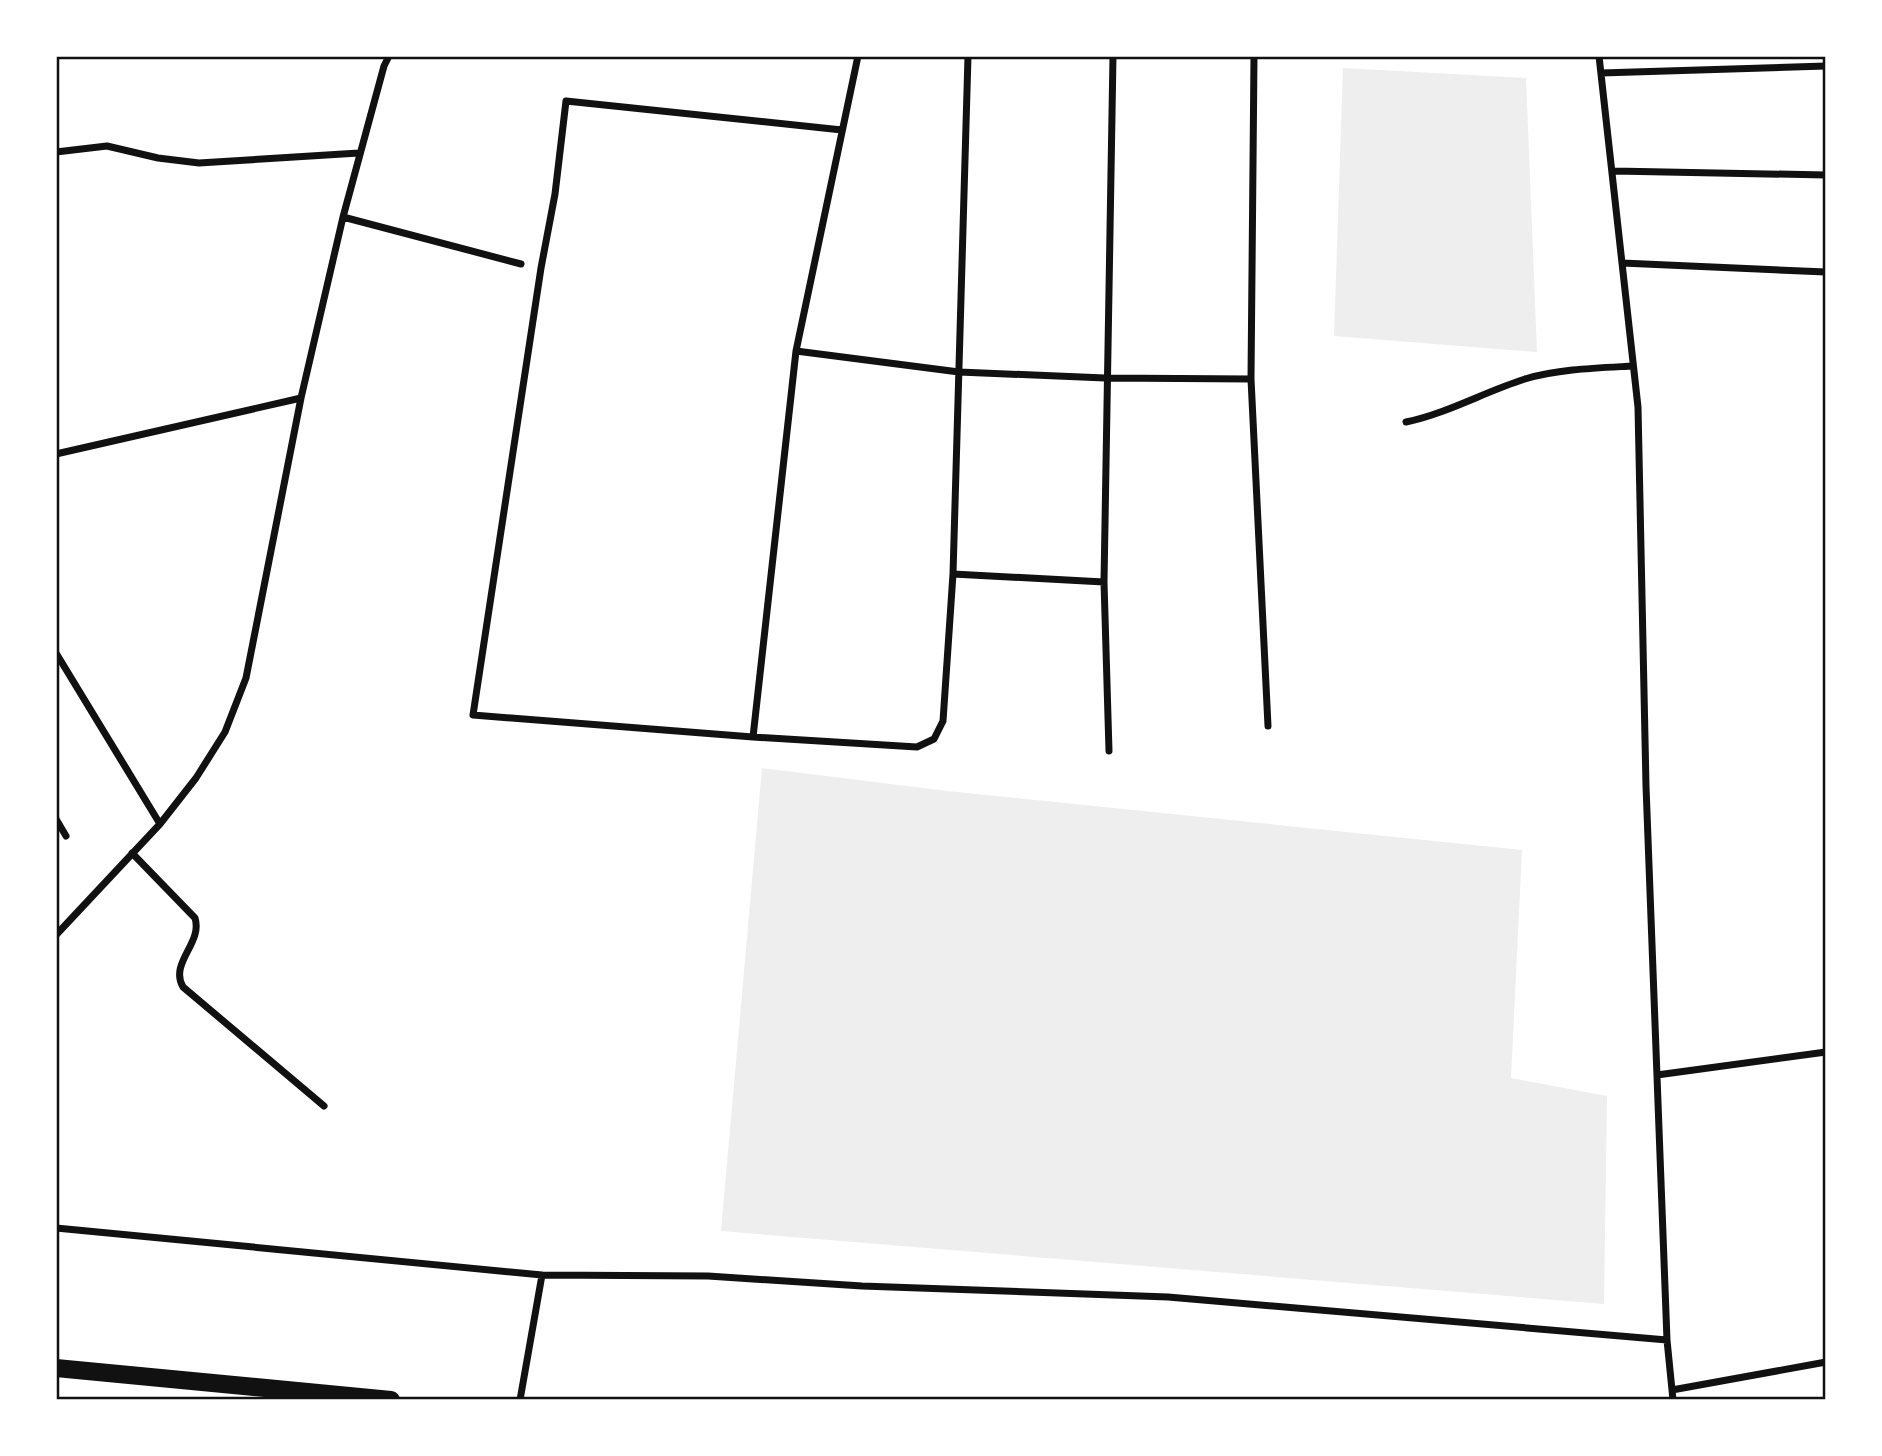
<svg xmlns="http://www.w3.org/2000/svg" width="1882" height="1456" viewBox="0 0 1882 1456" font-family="Poppins,sans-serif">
<rect width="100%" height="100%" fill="#fff"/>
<!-- green -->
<path fill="#eee" d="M1343 68 1526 78 1537 352 1334 336Z
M762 768 947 791 1522 850 1511 1078 1607 1096 1604 1304 721 1231Z"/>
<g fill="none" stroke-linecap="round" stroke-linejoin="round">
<!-- minor -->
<path stroke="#111" stroke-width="7" d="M1599 56 1638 407 1646 786 1667 1340 1673 1400
M1601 73 1826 66
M842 130 566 101 555 194 541 268 473 715 753 737 917 747 934 739 943 721 953 574 968 56
M56 152 107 146 158 158 199 163 359 153
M1614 171 1826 175
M343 217 521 264
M1622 263 1826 272
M796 351 959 372 1105 378 1251 379 1254 56
M1251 379 1268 726
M1406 422C1448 413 1484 392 1525 379 1559 369 1597 368 1633 366
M56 454 301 398
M953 574 1104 582
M56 653 160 824
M753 737 796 351 858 56
M1109 751 1104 582 1113 56
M56 819 66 836
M132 853 195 918C203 943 169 963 183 987L324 1106
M56 935 160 824 196 778 225 732 246 678 301 398 343 217 384 66 389 56
M1657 1075 1826 1052
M56 1228 542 1275 708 1276 862 1286 1168 1297 1667 1340
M1672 1390 1826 1362
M520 1400 542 1275"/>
<!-- primary -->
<path stroke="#111" stroke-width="18" d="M56 1368 391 1400"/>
</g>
<!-- border -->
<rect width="1882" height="1456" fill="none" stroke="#ffffff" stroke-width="116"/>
<rect x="58" y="58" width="1766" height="1340" fill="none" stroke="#111" stroke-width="2.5"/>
</svg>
